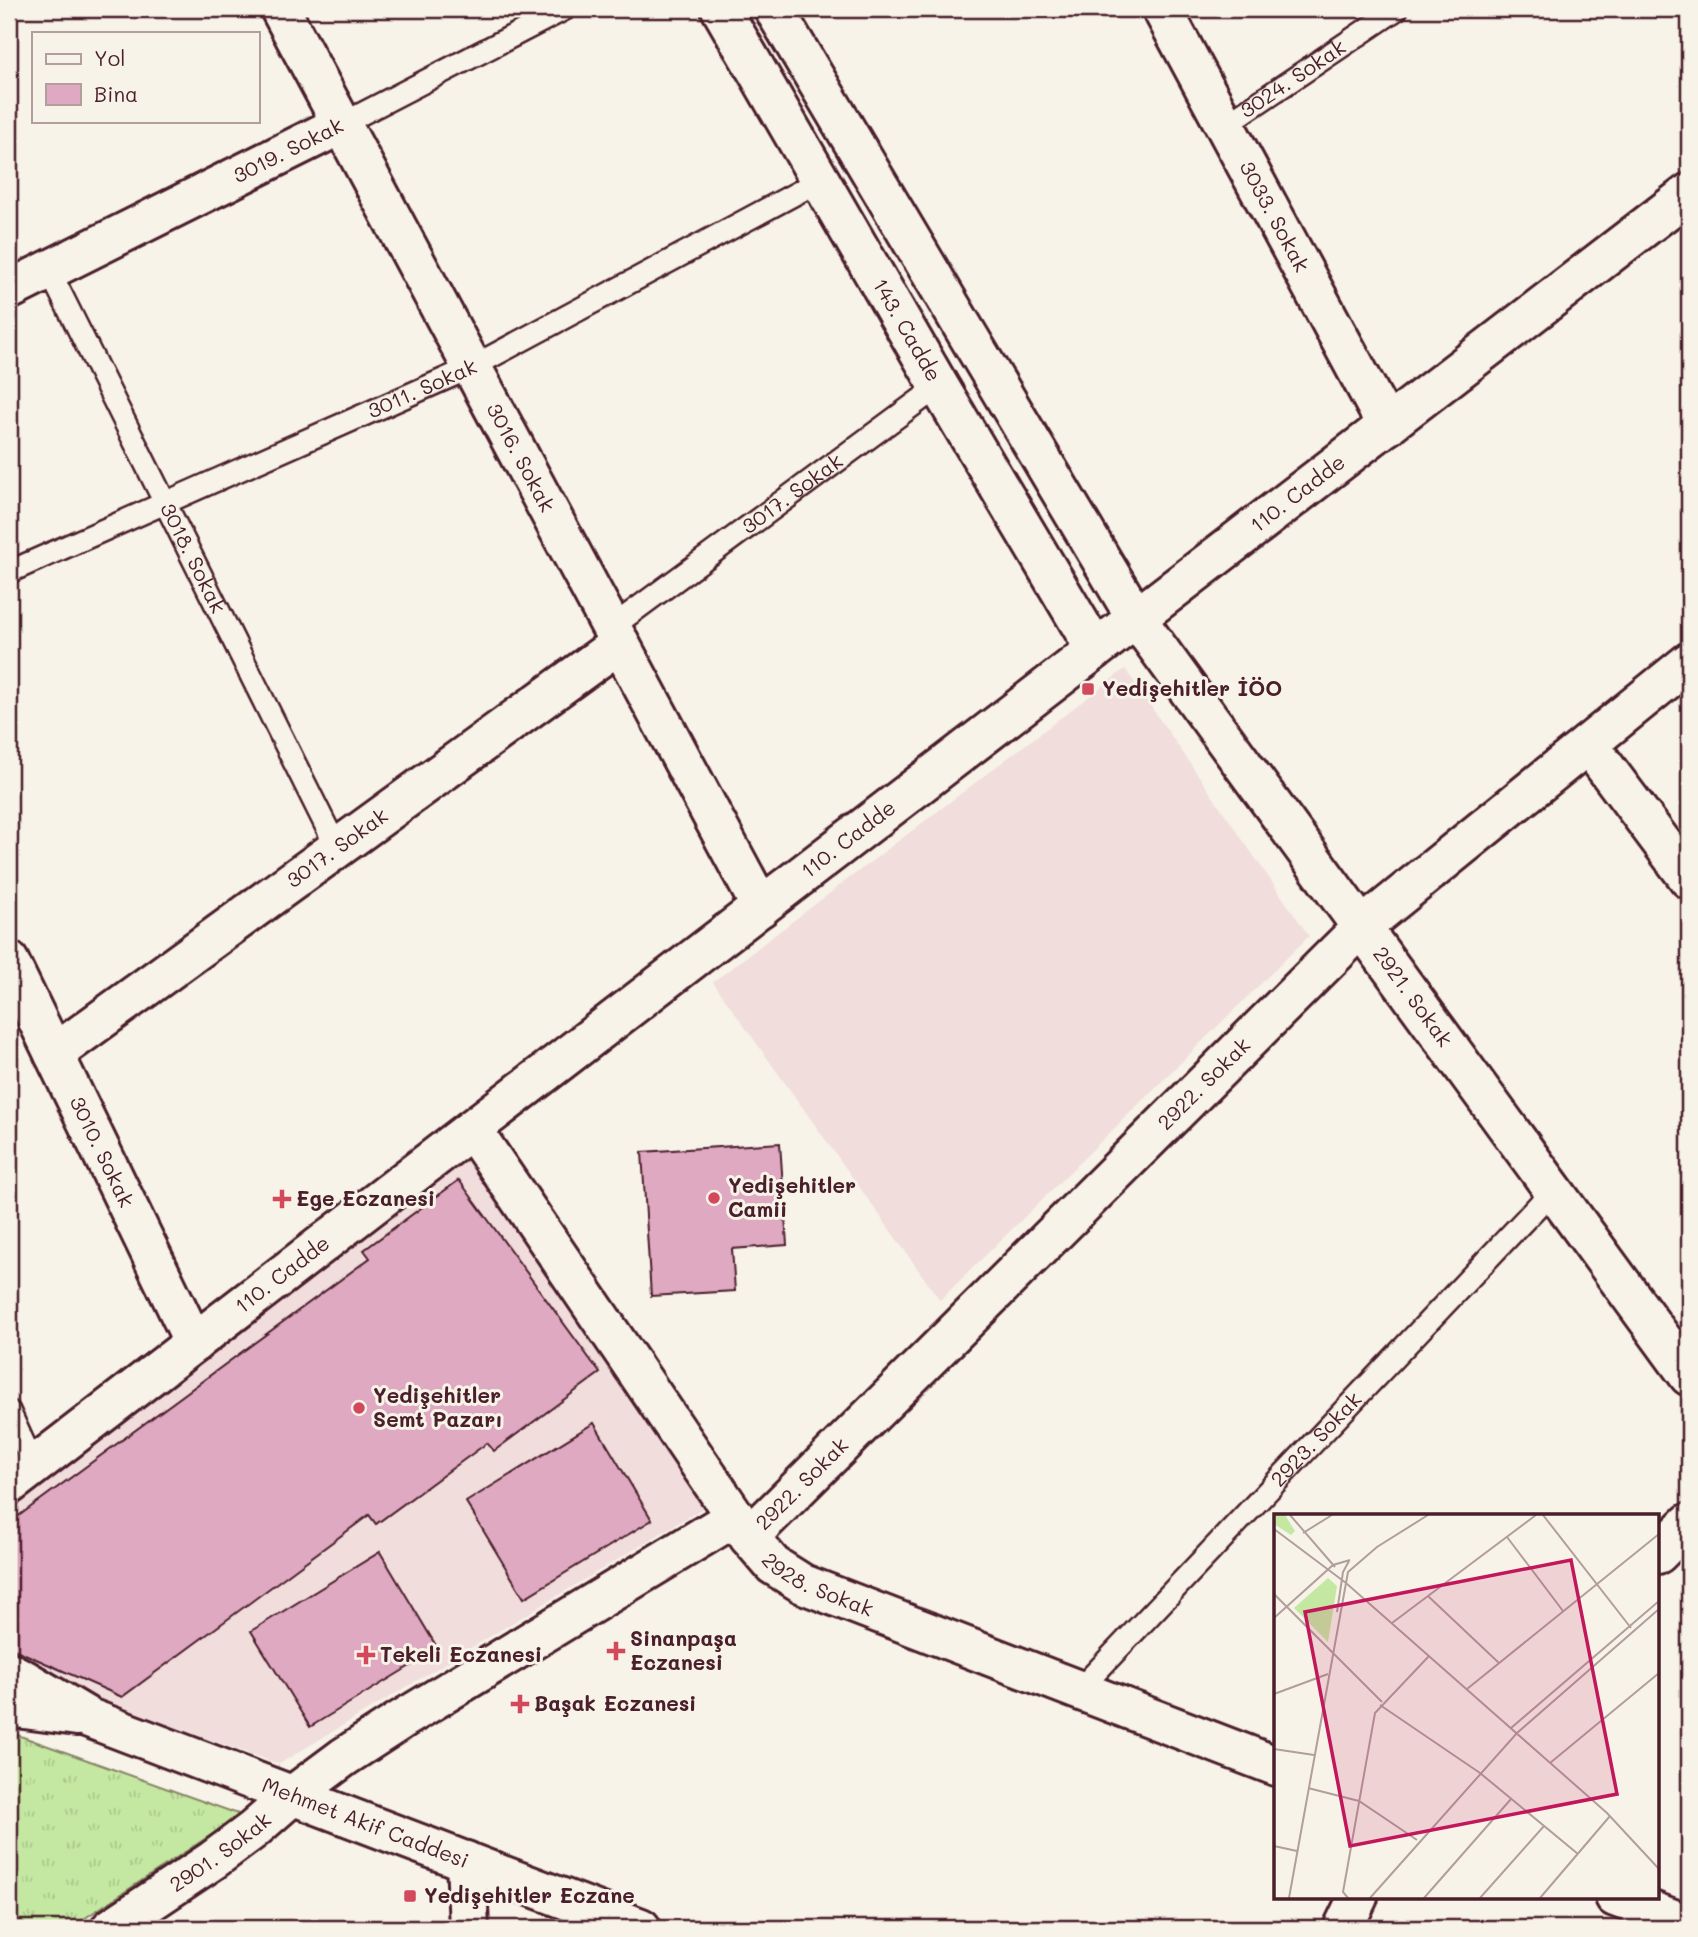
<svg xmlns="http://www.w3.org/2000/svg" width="1698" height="1937" viewBox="0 0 1698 1937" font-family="Mali,sans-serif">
<defs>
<pattern id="grass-tufts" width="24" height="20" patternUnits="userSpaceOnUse" patternTransform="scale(1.75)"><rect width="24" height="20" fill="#c4e8a2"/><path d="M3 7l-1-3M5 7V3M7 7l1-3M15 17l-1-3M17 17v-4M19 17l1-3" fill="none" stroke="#aac78c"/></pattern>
</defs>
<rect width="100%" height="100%" fill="#f7f3e8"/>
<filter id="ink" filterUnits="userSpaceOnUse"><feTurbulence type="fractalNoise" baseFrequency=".0143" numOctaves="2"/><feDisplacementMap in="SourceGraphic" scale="14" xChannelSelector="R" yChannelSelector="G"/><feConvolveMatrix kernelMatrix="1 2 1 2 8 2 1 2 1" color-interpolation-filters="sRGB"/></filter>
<g filter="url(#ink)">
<!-- built -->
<path fill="#f0dddc" d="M1125 669 1309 936 940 1300 713 982Z
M467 1158 706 1506 279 1764 92 1698 9 1657V1508Z"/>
<!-- grass -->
<path fill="url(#grass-tufts)" stroke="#878466" stroke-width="2" d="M9 1732 241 1815 70 1928H9Z"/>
<!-- building -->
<path fill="#dfa9c1" stroke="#4a1f2b" stroke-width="2" d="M780 1143 787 1245 732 1249 735 1291 651 1296 642 1152Z
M459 1180 600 1373 494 1451 487 1443 376 1524 369 1515 122 1697 9 1647V1523L370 1258 364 1250Z
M594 1423 652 1520 524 1598 466 1502Z
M380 1552 438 1649 310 1727 251 1631Z"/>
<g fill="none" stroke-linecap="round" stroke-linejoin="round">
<!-- lane casing -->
<g stroke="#4a1f2b" stroke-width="26">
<g id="lane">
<path d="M342 124 565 9"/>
<path id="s1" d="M1225 125 1397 9"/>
<path id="s2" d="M49 270 337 848"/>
<path id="s3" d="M9 572 472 367 821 180"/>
<path id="s4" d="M612 627 939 386"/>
<path d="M9 1411 34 1466"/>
<path id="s5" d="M1079 1690 1553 1190"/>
</g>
</g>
<!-- street casing -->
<g stroke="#4a1f2b" stroke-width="44">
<g id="street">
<path id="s6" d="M280 9 761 907"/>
<path id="s7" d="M1162 9 1387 426"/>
<path id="s8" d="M9 290 342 124"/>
<path id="s9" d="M1136 618 1689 1376"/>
<path d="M1588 744 1689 879"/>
<path id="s10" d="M9 961 194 1343"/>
<path id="s11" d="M54 1054 620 643"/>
<path id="s12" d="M472 1129 749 1537 773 1565 803 1584 1276 1766"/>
<path id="s13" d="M749 1537 1362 927 1689 662"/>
<path d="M1658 1554 1689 1523"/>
<path d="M466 1861 469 1928"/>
<path d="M1615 1897 1689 1925"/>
<path id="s14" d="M111 1928 213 1860 253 1830 293 1795 344 1757 401 1720 735 1517"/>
<path d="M1343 1928 1358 1897"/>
</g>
</g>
<!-- secondary casing -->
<g stroke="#4a1f2b" stroke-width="44">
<g id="secondary">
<path id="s15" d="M721 9 939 386 1095 649"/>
<path d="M774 9 1136 618"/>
<path id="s16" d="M9 1485 1689 193"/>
<path id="s17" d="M9 1672 25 1680 89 1718 641 1928"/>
<path d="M9 1707 77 1716"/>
</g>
</g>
<!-- lane -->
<use href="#lane" stroke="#f7f3e8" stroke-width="21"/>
<!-- street -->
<use href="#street" stroke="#f7f3e8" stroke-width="38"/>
<!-- secondary -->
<use href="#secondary" stroke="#f7f3e8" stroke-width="38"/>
</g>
</g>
<!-- markers -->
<g fill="#d1495b" stroke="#f7f3e8" stroke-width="2.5">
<rect x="1081" y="682" width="14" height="14" rx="3.5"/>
<circle cx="714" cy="1198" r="7"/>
<path d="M278.5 1188.5h7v7h7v7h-7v7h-7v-7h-7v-7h7z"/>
<circle cx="359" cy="1408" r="7"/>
<path d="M612.5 1640.5h7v7h7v7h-7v7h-7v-7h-7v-7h7z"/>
<path d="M362.5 1644.5h7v7h7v7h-7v7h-7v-7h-7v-7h7z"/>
<path d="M516.5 1693.5h7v7h7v7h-7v7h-7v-7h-7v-7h7z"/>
<rect x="403" y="1889" width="14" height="14" rx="3.5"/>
</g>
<g text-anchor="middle" stroke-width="6" stroke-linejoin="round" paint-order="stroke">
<!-- street labels -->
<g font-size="21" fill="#4a1f2b" stroke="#f7f3e8">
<text dy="7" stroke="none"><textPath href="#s1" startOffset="82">3024. Sokak</textPath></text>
<text dy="7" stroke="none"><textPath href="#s8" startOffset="312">3019. Sokak</textPath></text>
<text dy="7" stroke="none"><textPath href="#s7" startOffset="236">3033. Sokak</textPath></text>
<text dy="7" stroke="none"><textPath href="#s15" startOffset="371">143. Cadde</textPath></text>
<text dy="7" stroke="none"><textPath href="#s3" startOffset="452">3011. Sokak</textPath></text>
<text dy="7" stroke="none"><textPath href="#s6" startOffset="509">3016. Sokak</textPath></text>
<text dy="7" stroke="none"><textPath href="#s4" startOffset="224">3017. Sokak</textPath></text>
<text dy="7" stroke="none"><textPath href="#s16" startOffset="1626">110. Cadde</textPath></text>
<text dy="7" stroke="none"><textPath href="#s2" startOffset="322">3018. Sokak</textPath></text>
<text dy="7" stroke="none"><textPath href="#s16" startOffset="1059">110. Cadde</textPath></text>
<text dy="7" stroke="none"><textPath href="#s11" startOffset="350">3017. Sokak</textPath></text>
<text dy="7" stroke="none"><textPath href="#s9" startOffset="469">2921. Sokak</textPath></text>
<text dy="7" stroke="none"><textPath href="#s13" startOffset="642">2922. Sokak</textPath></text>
<text dy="7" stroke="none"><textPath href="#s10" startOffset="212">3010. Sokak</textPath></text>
<text dy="7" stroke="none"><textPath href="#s16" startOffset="345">110. Cadde</textPath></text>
<text dy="7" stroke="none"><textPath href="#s5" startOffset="345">2923. Sokak</textPath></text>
<text dy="7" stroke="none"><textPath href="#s13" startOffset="75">2922. Sokak</textPath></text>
<text dy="7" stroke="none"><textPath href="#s12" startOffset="579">2928. Sokak</textPath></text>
<text dy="7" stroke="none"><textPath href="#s17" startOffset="388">Mehmet Akif Caddesi</textPath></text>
<text dy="7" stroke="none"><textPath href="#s14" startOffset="133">2901. Sokak</textPath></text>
</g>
<!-- poi labels -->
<g font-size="21" font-weight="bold" fill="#4a1f2b" stroke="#f7f3e8" text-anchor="start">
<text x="1102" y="696">Yedişehitler İÖO</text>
<text x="728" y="1193">Yedişehitler<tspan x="728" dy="24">Camii</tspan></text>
<text x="296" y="1206">Ege Eczanesi</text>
<text x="373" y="1403">Yedişehitler<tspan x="373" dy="24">Semt Pazarı</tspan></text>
<text x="630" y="1646">Sinanpaşa<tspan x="630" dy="24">Eczanesi</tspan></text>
<text x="380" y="1662">Tekeli Eczanesi</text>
<text x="534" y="1711">Başak Eczanesi</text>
<text x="424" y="1903">Yedişehitler Eczane</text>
</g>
</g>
<!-- overview -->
<g transform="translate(1274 1514)">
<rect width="385" height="385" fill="#f7f3e8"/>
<path d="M0 1H11L21 17 17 21 0 10ZM54 64 63 72 54 128 20 94Z" fill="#c4e8a2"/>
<path fill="none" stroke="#b29e9c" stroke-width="2" d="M16 1 61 53M269 1 357 114M0 15 72 69 333 299 385 355M29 19 58 1M233 23 289 97M0 80 108 188M154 82 225 149M63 98 69 58 75 47M0 104 59 51 76 46M118 109 262 1M193 175 385 20M0 180 54 160M106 191 206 259 304 340M237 214 385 87M0 235 40 241M276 249 385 159M34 274 85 287 143 326M0 332 23 337M15 384 74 58 103 33 154 1M74 384 69 378 101 199 155 142M96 384 243 219 385 95M150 384 237 285M206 384 270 312M266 384 336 302"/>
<path fill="#c2185b" fill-opacity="0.15" stroke="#c2185b" stroke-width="3.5" d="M297 46 343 280 76 332 31 98Z"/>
<rect width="385" height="385" fill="none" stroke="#4a1f2b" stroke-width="3.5"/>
</g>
<!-- margin -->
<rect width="1698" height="1937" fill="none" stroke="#f7f3e8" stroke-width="35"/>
<rect x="18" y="18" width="1663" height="1902" fill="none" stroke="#4a1f2b" stroke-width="2.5" filter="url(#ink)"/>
<!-- legend -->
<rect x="32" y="32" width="228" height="91" fill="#f7f3e8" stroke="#b29e9c" stroke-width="2"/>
<rect x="46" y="54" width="35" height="10" fill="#f7f3e8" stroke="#b29e9c" stroke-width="2"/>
<text x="94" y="66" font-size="21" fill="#4a1f2b">Yol</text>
<rect x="46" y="84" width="35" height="21" fill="#dfa9c1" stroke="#b29e9c" stroke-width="2"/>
<text x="94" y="102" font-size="21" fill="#4a1f2b">Bina</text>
</svg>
